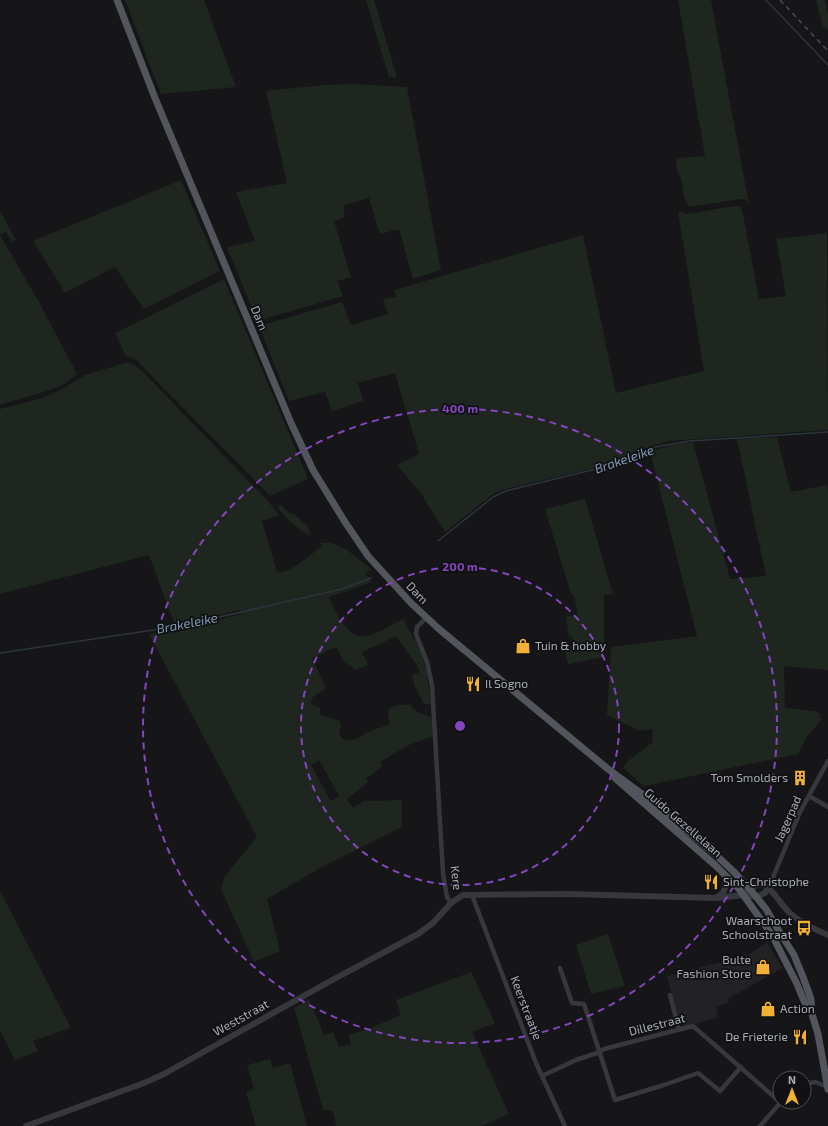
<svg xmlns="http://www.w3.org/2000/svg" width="828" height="1126" viewBox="0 0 828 1126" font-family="'Exo 2',sans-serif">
<rect width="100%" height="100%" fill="#161618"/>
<!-- built -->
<path fill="#222225" d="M767 942 782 968 728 999 729 1003 716 1007 718 1018 686 1026 679 1023 667 976 748 955Z"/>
<!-- green -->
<path fill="#1e261f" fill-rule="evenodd" d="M125 0H204L236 87 161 94Z
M366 0H374L397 77H389Z
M678 0H711L749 205 745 200 741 199 689 207 684 198 681 178 677 171 676 158 705 156Z
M816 0H825L828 14V31L827 28H823Z
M355 84 407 87 441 270 413 279 399 229 380 234 369 198 343 206 345 217 334 221 351 277 337 281 343 296 257 321 227 247 255 241 236 192 287 183 266 91 324 85Z
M181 180 220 271 144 309 115 267 65 293 33 241Z
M733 206H739L742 209 759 299 786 296 776 239 827 233 828 430 669 441 654 445 590 469 502 490 493 494 445 532 422 495 397 465 419 454 395 373 358 383 363 401 332 411 325 392 289 401 259 326 342 302 351 325 388 314 383 299 396 297 394 290 583 235 616 393 704 371 678 211 688 214Z
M0 211 16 240 12 242 6 232 0 234Z
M0 235 40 304 77 374 64 384 50 390 0 405Z
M224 279 308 479 270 496 135 359 126 356 115 333Z
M128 362 135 365 144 373 267 500 279 515 262 521 277 572C288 575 313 553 322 546L319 543C340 539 356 558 371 569L365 574 369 577 372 582 329 597C336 612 348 643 370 635 381 632 393 624 403 619L421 651 427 673 431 704H424L415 687 412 675 420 672 418 667 396 636 362 652 368 665 356 670 344 662 336 647 312 658 326 688 312 698 311 704 320 708 321 715 340 721 341 726 339 733 342 739C360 742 358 736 373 730 378 728 384 727 389 725L388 710C396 704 402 704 411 705 415 713 424 714 431 717L433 736 409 745 380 762 383 766 366 779 368 782 347 799 353 808 364 801 402 800V827L322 867 267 899 280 951 254 962 221 889 225 876 257 837 149 634 198 625 241 614 240 610 175 625 149 555 0 594V409L42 398 62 389 85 375ZM319 760 339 796 331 801 311 765Z
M777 437 791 492 827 485 828 491V670L784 666 785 708 815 711 821 714 819 717 822 719 806 738 798 754 644 786 623 768 628 761 653 742 652 729 640 731 607 715 611 647 697 636 650 451 673 445 693 442 730 579 766 576 737 439Z
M585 499 613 594 604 595V657L568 664 564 647 574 645 572 636 569 637 566 617 578 615 574 596 571 594 545 509Z
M281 505 290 514 293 513 307 526 311 533 309 536 290 522 278 508V506Z
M0 891 71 1028 33 1041 38 1051 15 1060 0 1030Z
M608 934 625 986 591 994 576 945Z
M471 972 495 1023 472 1032 509 1114 482 1126H336L333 1111 323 1110 294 1008 309 999 324 1035 333 1032 339 1047 351 1044 349 1035 371 1028 401 1015 396 1000Z
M270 1059 273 1068 290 1063 307 1126H256L246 1092 254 1089 247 1065Z"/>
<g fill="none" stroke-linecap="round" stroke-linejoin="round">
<!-- stream -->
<path stroke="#2c353c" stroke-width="1.5" d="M766 0 828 65
M438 541 493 497 506 491 600 468 655 447 690 441 828 432
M0 653 180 626 342 589 371 578"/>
<!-- minor -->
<path stroke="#37383d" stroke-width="4.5" d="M426 618 417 627 416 634 427 662 432 685 443 873 447 897 451 903
M809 796 828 807
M769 887 800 812 828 761
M472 895 536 1063 565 1126
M560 968 572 1003 584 1004 615 1100 664 1085 698 1073 720 1091 741 1067
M670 995 679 1030
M542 1076 576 1060 600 1052 604 1049 693 1026 780 1102
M804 1084 815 1082 828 1087
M760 1126 781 1102"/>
<!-- tertiary -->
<path stroke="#37383d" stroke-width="6" d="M744 895C767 867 776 903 792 915 803 924 816 930 828 935
M717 897 723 893 729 879
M26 1126 144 1083 164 1074 325 984 418 934 433 923 451 903 463 895 567 894 716 898 744 895 757 897 765 893 769 887"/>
<!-- primary -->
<path stroke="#53555c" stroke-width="7" d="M117 0 155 98 291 423 313 470 345 522 368 556 411 603 439 629 608 769 642 794 714 853 734 872 749 888 766 909 779 931 794 955 803 977 811 999 812 1014 818 1034 828 1089
M615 778 715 865 739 889 772 935 797 984 804 1001 811 1012"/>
<!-- rail -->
<path stroke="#4a4c52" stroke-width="1.5" stroke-dasharray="5 4" stroke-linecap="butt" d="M780 0 828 51"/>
</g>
<!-- distance rings -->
<g fill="none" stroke="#8446be" stroke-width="2" stroke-dasharray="7 5">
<circle cx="460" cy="726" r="159"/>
<circle cx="460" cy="726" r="317"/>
</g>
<!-- icons -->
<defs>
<g id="shop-bare" transform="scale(1.2)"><path d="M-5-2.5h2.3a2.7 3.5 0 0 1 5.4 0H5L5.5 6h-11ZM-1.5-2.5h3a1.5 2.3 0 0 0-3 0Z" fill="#f2b134" stroke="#111113" stroke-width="2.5" paint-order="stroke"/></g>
<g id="restaurant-bare" transform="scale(1.2)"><path d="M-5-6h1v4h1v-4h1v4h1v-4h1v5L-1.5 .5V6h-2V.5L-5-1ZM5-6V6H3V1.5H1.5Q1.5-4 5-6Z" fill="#f2b134" stroke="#111113" stroke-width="2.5" paint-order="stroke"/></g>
<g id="building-bare" transform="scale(1.2)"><path d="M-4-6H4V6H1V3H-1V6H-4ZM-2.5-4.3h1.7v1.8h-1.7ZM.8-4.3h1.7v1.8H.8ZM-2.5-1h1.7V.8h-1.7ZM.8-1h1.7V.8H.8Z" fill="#f2b134" stroke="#111113" stroke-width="2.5" paint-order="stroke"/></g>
<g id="bus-bare" transform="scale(1.2)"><path d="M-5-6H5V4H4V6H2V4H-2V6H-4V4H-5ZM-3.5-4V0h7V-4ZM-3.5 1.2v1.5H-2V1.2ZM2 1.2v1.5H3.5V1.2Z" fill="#f2b134" stroke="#111113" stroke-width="2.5" paint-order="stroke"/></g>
</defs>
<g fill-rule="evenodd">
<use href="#shop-bare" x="523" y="646"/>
<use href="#restaurant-bare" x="473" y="684"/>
<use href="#building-bare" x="800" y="778"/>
<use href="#restaurant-bare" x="711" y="882"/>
<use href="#bus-bare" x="804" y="928"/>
<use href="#shop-bare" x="763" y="967"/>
<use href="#shop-bare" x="768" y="1009"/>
<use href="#restaurant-bare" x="800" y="1037"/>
</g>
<g text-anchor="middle" stroke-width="3.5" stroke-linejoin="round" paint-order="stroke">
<!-- street labels -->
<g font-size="12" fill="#a8adb8" stroke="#111113">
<text transform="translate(259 318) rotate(68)" y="4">Dam</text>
<text transform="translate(417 593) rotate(46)" y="4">Dam</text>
<text transform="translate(788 819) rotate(-66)" y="4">Jagerpad</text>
<text transform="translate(683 823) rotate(41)" y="4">Guido Gezellelaan</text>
<text transform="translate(456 878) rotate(83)" y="4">Kere</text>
<text transform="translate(526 1008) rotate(69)" y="4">Keerstraatje</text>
<text transform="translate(241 1018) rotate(-29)" y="4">Weststraat</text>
<text transform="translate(657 1025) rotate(-14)" y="4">Dillestraat</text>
</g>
<!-- poi labels -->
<g font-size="12" fill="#a8adb8" stroke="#111113" text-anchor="start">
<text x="535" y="650">Tuin &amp; hobby</text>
<text x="485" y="688">Il Sogno</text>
<text x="788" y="782" text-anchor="end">Tom Smolders</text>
<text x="723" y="886">Sint-Christophe</text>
<text x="792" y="925" text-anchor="end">Waarschoot<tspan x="792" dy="14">Schoolstraat</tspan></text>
<text x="751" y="964" text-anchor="end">Bulte<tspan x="751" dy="14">Fashion Store</tspan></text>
<text x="780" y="1013">Action</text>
<text x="788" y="1041" text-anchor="end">De Frieterie</text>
</g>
<!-- water labels -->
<g font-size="13" font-style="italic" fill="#7f9bb3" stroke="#111113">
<text transform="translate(624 459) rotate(-19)" y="5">Brakeleike</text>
<text transform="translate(187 623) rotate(-11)" y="5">Brakeleike</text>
</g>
</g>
<circle cx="460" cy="726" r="6" fill="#8446be" stroke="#111113" stroke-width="2"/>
<g font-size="12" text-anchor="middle" font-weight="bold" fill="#8446be" stroke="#111113" stroke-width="3.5" stroke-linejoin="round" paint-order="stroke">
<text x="460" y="413">400 m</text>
<text x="460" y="571">200 m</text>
</g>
<!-- north arrow -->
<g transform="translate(792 1090)"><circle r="19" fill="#111113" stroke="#4d4f55"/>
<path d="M0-3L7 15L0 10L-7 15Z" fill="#f2b134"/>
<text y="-6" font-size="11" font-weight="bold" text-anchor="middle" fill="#a8adb8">N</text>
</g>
</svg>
